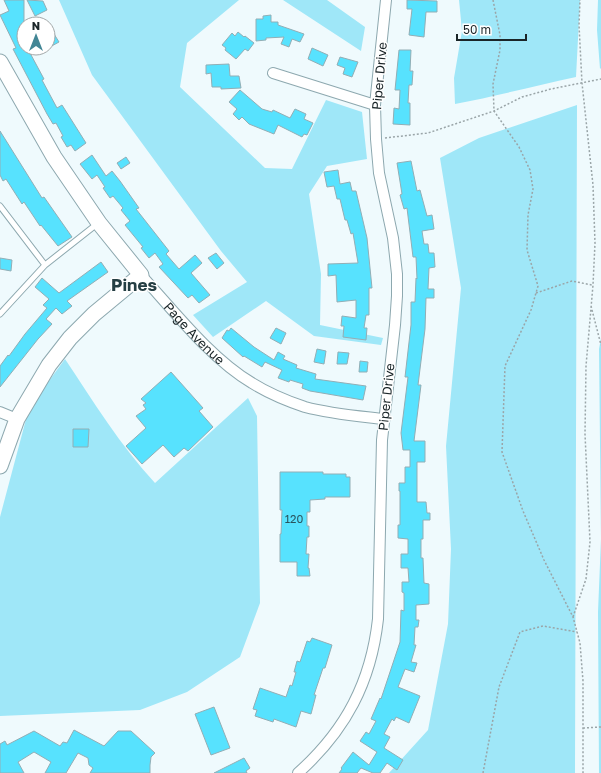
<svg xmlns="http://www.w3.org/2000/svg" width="601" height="773" viewBox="0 0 601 773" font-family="'Golos Text',sans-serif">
<rect width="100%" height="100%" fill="#effafd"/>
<!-- green -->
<path fill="#9fe7f8" d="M59 0H239L187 43 180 87 265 168 292 169 326 100 362 112 367 159 327 166 309 194 321 274 320 325 383 338 381 345 314 336 266 301 213 337 193 315 247 282 221 251 92 75Z
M283 0H327L365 27 361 51Z
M459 0H580L576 77C535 86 496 96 455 104L454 78 462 31Z
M598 0H601V68L600 69 597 30Z
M577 105 575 773H389L428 730 448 624 451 549 446 446 461 288 440 158 479 138Z
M601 338V773H599L598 612 601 539 599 349Z
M65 359C93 401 120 445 155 483L248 398 257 416 260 603 240 657 187 692 140 710 0 716V517L29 408Z"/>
<!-- building -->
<path fill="#57e2fe" stroke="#92aeb5" d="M4 0H24V48H41L30 53 44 79 42 80 57 108 62 105 86 143 75 151 71 145 67 147 61 137 63 136 56 123 53 124 47 114 13 49 16 48 0 15 9 11Z
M27 0 43 1 47 10 35 16Z
M407 0 437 1V12H426L424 37 409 35 412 9H407Z
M271 15V22H278V25L304 34 300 42 292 39 289 47 281 44 284 37 266 38V40L256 41V19H263V16Z
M238 32 244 37 245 36 254 43 248 51 245 49 236 59 225 50 226 48 222 45 232 33 235 36Z
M54 34 59 42 48 48V37Z
M312 48 328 55 323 66 308 59Z
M399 50H411L410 71H413L412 85H409L408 103H410V125L393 124 394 108 399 109 400 90H395Z
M340 57 358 62 352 77 343 74 345 68 337 65Z
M229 64 230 76H239L241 88 221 89V87H212L211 73 206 74V65Z
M240 90 262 109 272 112 273 110 290 118 295 109 306 114 304 119 313 123 307 135 304 134 302 137 278 125 274 134 249 124 242 117 239 120 233 114 237 109 229 102Z
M0 131 42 198 44 197 72 237 58 246 41 225 40 226 24 202 22 204 6 179 3 181 0 175Z
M92 155 106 176 112 171 120 181 139 208 136 209 169 251 166 254 179 269 195 255 202 263 191 273 210 295 199 303 192 295 188 298 159 267 163 264 155 253 149 258 141 248 143 247 125 225 130 221 121 210 123 208 113 196 110 198 103 188 105 187 97 175 92 179 80 164Z
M126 157 130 163 121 169 117 163Z
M411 161 417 191 420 190 427 216 432 215 434 229 422 231 424 244H428L429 253H434L435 267 429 268 428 289H434V298H426L425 329 418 385H421L414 441H425V462H417V502H426L427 513H430V520H423V539H421V558H423L424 583 429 584V604L416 605V620H419L418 627H415L414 645H416L411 662 417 663 414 672 405 669 398 687 420 696 409 723 396 717 394 721 392 719 384 734 390 737 384 748 403 760 397 770 387 763 380 773H373L361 768 357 773H339L342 769 341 768 353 752 369 765 377 752 360 741 366 732 369 734 376 721 371 719 380 698 381 699 400 642 401 610 404 611V593L402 592V582H409L408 568H401V554H408V539L398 538V525H400V491H399V483H405V467H410V450H403L401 433 408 377H405L411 325V302H415L416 278 417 279 416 257H413L407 208 404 209 400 195 402 194 397 163Z
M338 170 340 184 350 182 352 191H356L367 238 372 288H369V315H366L364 328H367L366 340 343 337 344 326H341L342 316 356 318V300L337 302 336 275 328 276V264L358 263 353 233 351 234 347 220H345L340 199H337L334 186 327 187 324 172Z
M216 253 224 263 217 269 208 258Z
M0 258 12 260 11 271 0 269Z
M101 262 108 272 67 301 72 306 62 314 56 308 46 319 52 324 38 339 0 387V366L8 355 9 356 25 334 47 308 43 305 49 299 35 287 42 278 59 293Z
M231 328 254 347 274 360 278 352 285 356 283 359 297 365 296 368 316 374 315 379 366 386 363 400 310 391 302 388 303 384 290 380 289 382 278 378 282 370 265 362 262 367 244 356 243 357 222 338 227 330 229 331Z
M276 328 286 333 281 344 270 338Z
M317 349 326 351 324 364 314 362Z
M338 352 349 353 347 364H337Z
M360 361 368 362 367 372H359Z
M171 372 203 408 199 411 213 427 188 451 184 448 174 457 163 445 142 464 126 446 146 428 136 416 146 409 143 405 146 403 141 399Z
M73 429H89L88 447H73Z
M280 472H323V474H346V477H350V497H325V499L310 500V512H307V526H309V537H307L306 554H309L308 568H309L310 576H297V562H280V534H281L282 510H280Z
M312 638 332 645 325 668H323L314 695H316L311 714 301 711 296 727 274 719 273 722 255 716 257 710 253 709 260 688 286 697 290 685 292 686 296 672H294L297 661 300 662 307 641 310 642Z
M214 707 230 748 211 755 195 714Z
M74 730 104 746 118 731H131L155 753 151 757 150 765V773H90L93 768 89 765 88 758 78 753 66 773H45L51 762 34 752 18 762 24 773H0V744L5 741 7 745 34 731 60 746 63 742 67 743Z
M244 758 250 768 246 771 247 773H214Z"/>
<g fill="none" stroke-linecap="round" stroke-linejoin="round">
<!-- lane casing -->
<g stroke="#8da8af" stroke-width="7">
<path id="lane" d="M0 206 45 265
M0 314 45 265 97 224"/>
</g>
<!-- street casing -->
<g stroke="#8da8af" stroke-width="12">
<g id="street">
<path d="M273 73 375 105"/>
<path id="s1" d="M141 275C173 310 211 359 252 383 268 393 287 401 305 407 331 414 358 416 384 419"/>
<path d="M0 412 17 419"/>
<path d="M298 773C346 730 371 682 378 619L382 440 395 325 397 296V274L393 238 379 173 376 139 375 105 386 0"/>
</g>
</g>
<!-- secondary casing -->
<g stroke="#8da8af" stroke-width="17">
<path id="secondary" d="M0 62 54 157 99 223 141 275 94 314 70 338 49 365 17 419 0 466"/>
</g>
<!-- path -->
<path stroke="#9aa5a8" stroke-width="1.5" stroke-dasharray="2 2" stroke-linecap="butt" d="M493 0 500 35V50L493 84 494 111 519 147 530 170 533 189 528 215 527 250 538 286 531 310 505 366 502 452 523 511 544 560 573 617 580 643 583 681V773
M385 138 428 133 494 111 522 97 551 89 601 79
M536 293 572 281 592 285
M591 306 601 345
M573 617 586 579 590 542 585 434 586 366 593 285 595 243 593 185 582 83 579 25 580 0
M583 728 601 727
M483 773 499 687 520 632 543 626 577 632"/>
<!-- lane -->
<use href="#lane" stroke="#fff" stroke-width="5"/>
<!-- street -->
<use href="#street" stroke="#fff" stroke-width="10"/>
<!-- secondary -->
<use href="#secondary" stroke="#fff" stroke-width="15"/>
</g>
<g text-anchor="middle" stroke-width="3" stroke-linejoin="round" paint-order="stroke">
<!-- number labels -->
<g font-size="11" fill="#29545e">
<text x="294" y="523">120</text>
</g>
<!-- street labels -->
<g font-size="13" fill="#1a2528" stroke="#fff">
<text transform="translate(379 76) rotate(-85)" y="5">Piper Drive</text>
<text dy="5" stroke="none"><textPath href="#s1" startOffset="79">Page Avenue</textPath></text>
<text transform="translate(386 397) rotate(-84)" y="5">Piper Drive</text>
</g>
<!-- district labels -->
<g font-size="17" font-weight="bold" fill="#253e43" stroke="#fff">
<text x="134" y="291">Pines</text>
</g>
</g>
<!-- north arrow -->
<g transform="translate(36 36)"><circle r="19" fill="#ffffff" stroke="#a3a8a9"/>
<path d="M0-3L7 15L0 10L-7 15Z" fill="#428695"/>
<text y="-6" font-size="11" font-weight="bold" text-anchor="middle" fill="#1a2528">N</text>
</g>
<!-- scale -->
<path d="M457 34v6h69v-6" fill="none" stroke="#1a2528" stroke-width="2"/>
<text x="463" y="34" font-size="12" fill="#1a2528" stroke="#ffffff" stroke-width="3" paint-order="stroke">50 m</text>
</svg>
